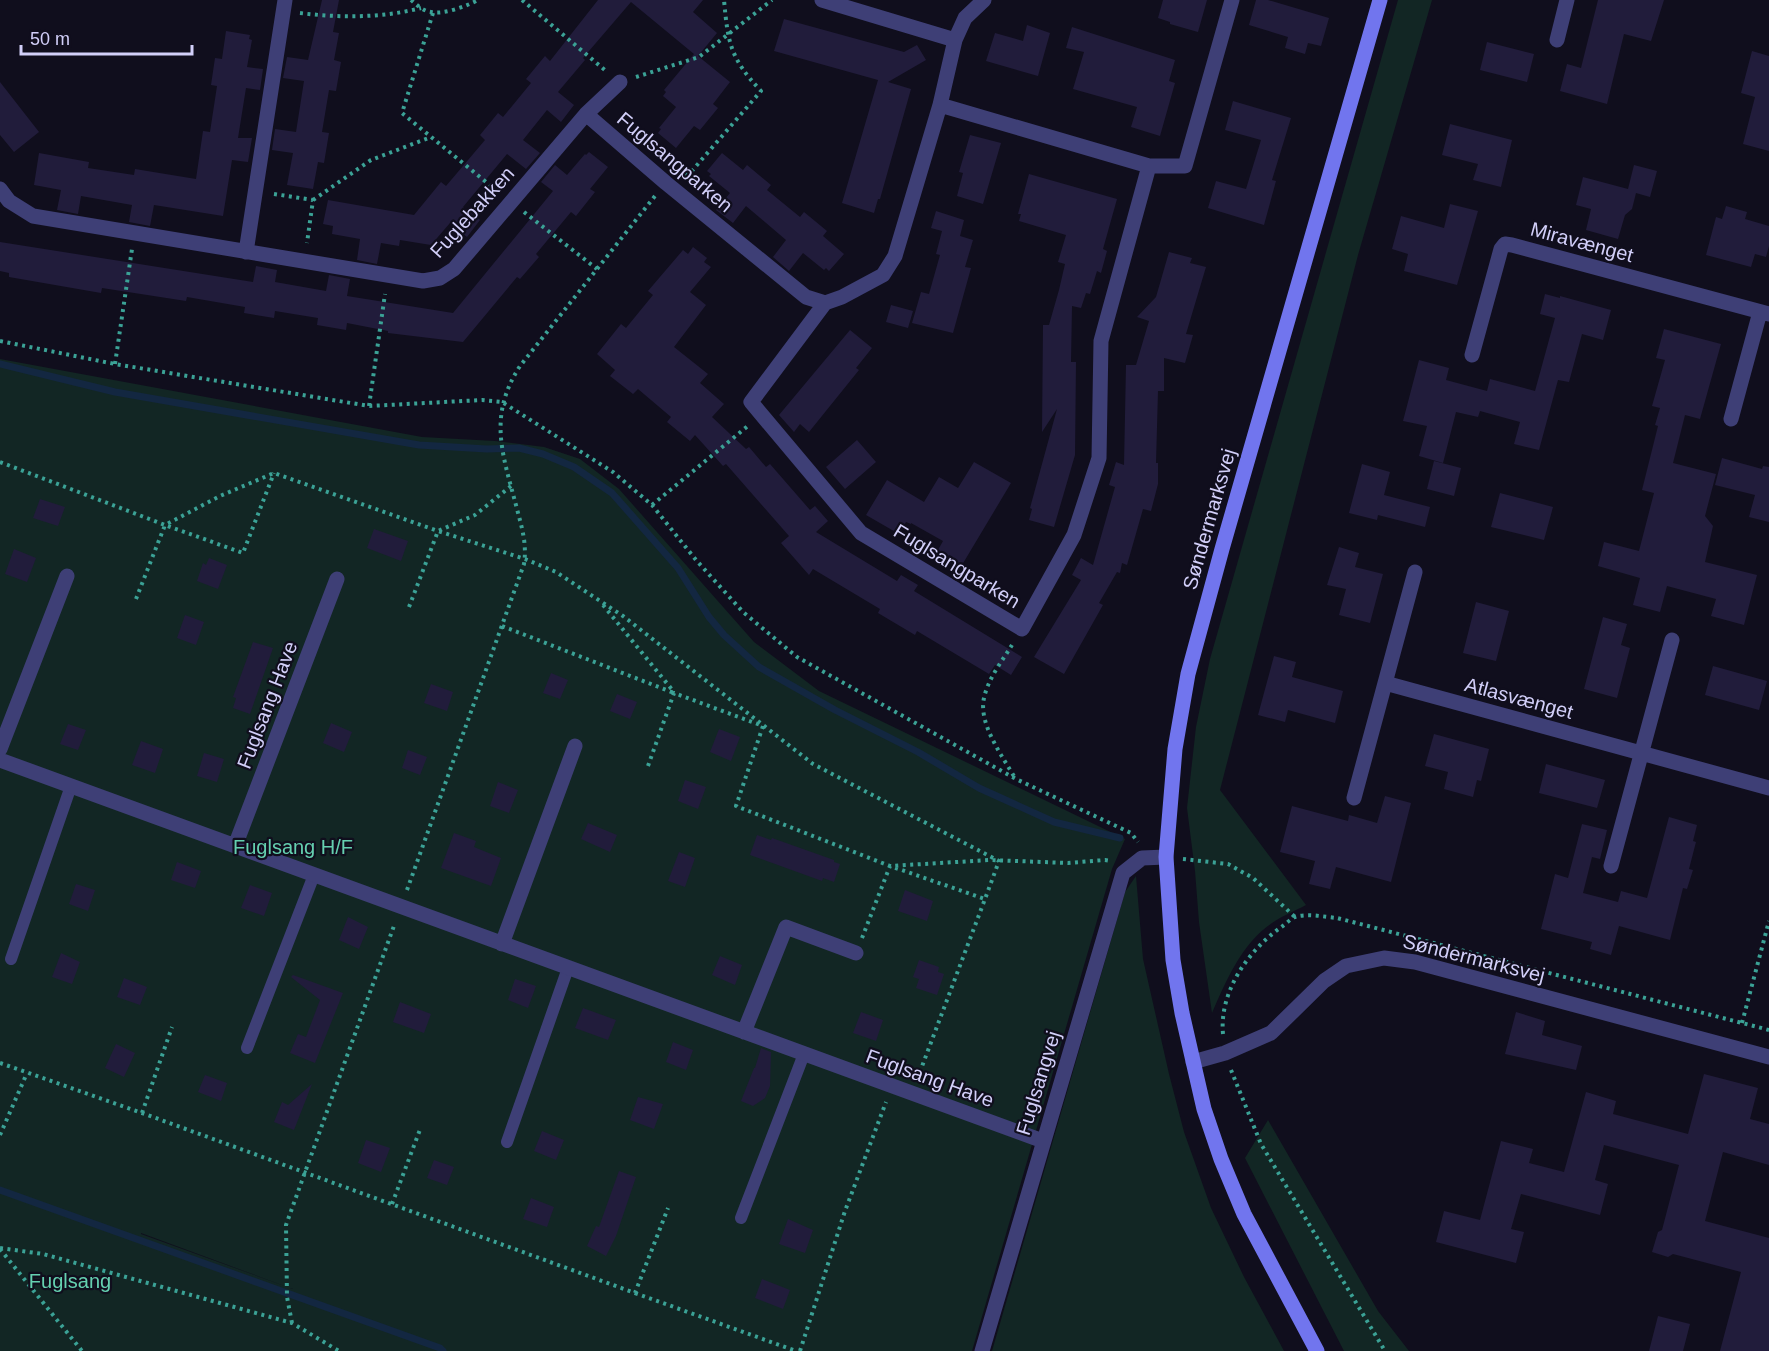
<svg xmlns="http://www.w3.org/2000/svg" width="1769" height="1351" viewBox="0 0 1769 1351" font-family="Arial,sans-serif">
<rect width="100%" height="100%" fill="#100e1d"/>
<!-- green -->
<path fill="#122624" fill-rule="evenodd" d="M1398 0H1432L1358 255 1220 790 1306 905C1295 911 1282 916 1272 923 1242 943 1226 981 1212 1013L1199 922 1195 871 1187 808 1196 727 1210 659Z
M0 359 422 437 495 441 544 447 580 459 619 489 754 642 819 691 1125 839 1112 869 972 1351H0ZM141 1233 293 1289 141 1234Z
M1136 876 1143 959 1169 1074 1184 1132 1211 1208 1244 1277 1284 1351H992L1125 892Z
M1268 1120 1378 1311 1409 1351H1344L1245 1158Z"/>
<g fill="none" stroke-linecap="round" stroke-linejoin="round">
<!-- stream -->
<path stroke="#132741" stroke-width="7" d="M0 364 115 392 419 445 487 449 519 448 543 454 574 467 612 493 678 568 709 617 724 635 759 667 835 710 918 752 979 788 1054 822 1120 838
M0 1190 440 1348 443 1351"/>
</g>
<!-- building -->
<path fill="#211c3b" d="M322 0H339L333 32 339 33 334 60 341 62 336 91 329 90 322 132 329 133 324 163 318 162 313 189 287 185 293 153 272 150 275 129 296 132 304 81 283 78 287 57 308 60Z
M598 0H703L693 12 717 33 698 56 730 82 713 104 718 108 700 130 694 126 676 148 658 133 661 129 659 128 676 107 663 96 666 92 664 90 694 54 631 2 583 58 585 60 558 92 574 105 561 122 547 110 523 140 540 153 526 169 507 154 463 207 480 220 467 237 450 223 431 245 400 240 399 246 381 243 377 264 357 260 360 239 332 234 333 226 323 224 328 200 414 215 441 182 446 186 485 140 480 135 498 113 503 117 531 83 526 79 545 56 550 61Z
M1163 0H1207L1198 32 1170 24V22L1158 18Z
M1256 0H1268L1329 18 1321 46 1308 43 1305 54 1285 48 1288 37 1249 25Z
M1598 0H1664L1651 41 1624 34 1607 104 1560 91 1567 64 1581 68Z
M784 19 904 52 917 45 926 60 888 82 911 89 880 199H878L874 213 842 203 878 80 774 51Z
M1027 25 1050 33 1038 76 986 61 995 33 1023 41Z
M1072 27 1175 60 1169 81 1175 83 1160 136 1131 127 1137 107 1073 89 1084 52 1066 48Z
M226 31 250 35 249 39 252 40 247 67 263 69 260 90 246 88 238 138H252L248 162 232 160 223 216 154 205 150 226 129 222 132 205 81 196 78 214 57 210 61 190 34 185 39 153 89 162 88 168 134 175 135 169 196 179 203 131 210 132 217 86 211 85 215 58 222 59Z
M1487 42 1534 54 1527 82 1480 70Z
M1752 51 1769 56V151L1743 144 1755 97 1741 93Z
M0 82 39 132 14 152 0 135Z
M1233 101 1291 118 1272 180 1276 181 1264 225 1208 208 1216 181 1246 189 1261 140 1225 130Z
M1450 124 1512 140 1501 187 1473 180 1478 164 1442 155Z
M970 135 1001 143 983 204 957 196 963 173 959 172Z
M589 152 608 167 590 189 595 192 576 216 571 212 536 254 539 257 520 279 517 277 463 342 388 333V331L347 323 346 330 317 325 318 318 275 311 274 318 244 313 245 307 187 297 186 301 102 288 101 293 9 277V273L0 271V242L253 282 256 266 277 270 275 282 326 291 329 275 350 279 347 296 453 313 553 191 541 182 555 165 567 175 585 154 586 155Z
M722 153 743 170 747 165 771 185 767 190 800 217 804 212 827 231 823 236 844 254 829 271 826 268 824 270 803 253 789 271 773 257 786 240 746 206 733 223 716 210 730 193 709 176 711 174 707 171Z
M1634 165 1657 171 1650 197 1636 193 1632 209 1625 215 1618 239 1586 230 1591 209 1576 205 1583 177 1628 189Z
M1029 174 1117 199 1103 249 1107 251 1101 273 1097 271 1090 294 1086 293 1081 308 1072 306 1071 362H1076L1075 455 1054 527 1029 520 1032 509 1030 508 1057 409 1042 432 1043 325H1049L1059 290 1065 264 1058 262 1066 235 1019 221 1021 214H1018Z
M1450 204 1478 211 1457 285 1404 271 1408 254 1392 249 1401 216 1444 228Z
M1726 206 1747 212 1745 219 1769 226V246L1766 257 1755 254 1751 267 1706 255 1716 217 1722 219Z
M936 211 964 220 960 236 973 240 965 267 971 268 953 333 912 323 921 292 929 294 940 255 936 254 942 231 931 228Z
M693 247 707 258 704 262 711 267 690 292 706 305 674 347 708 374 700 383 724 404 712 417 746 449 749 447 766 467 770 464 810 510 815 506 828 521 816 532 897 581 901 575 918 585 914 591 1022 657 1011 675 995 665 989 674 917 631 915 635 878 613 880 609 813 569 809 575 781 543 789 536 726 464 723 466 695 435 690 441 667 422 671 417 638 389 633 394 610 376 615 370 597 354 621 324 626 328 653 295 648 291 683 250 688 254Z
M1169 252 1192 258 1190 263 1206 267 1186 334 1193 335 1185 363 1164 358V391H1158L1156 463H1158V484L1151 511 1143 509 1127 565 1122 563 1120 573 1117 572 1099 603 1103 605 1064 674 1034 657 1081 580 1072 575 1081 558 1093 565 1115 487 1109 485 1116 462 1124 465 1126 365H1136L1149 321 1137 317 1156 297Z
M1545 294 1560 298V296L1611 310 1603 340 1582 334 1569 382 1558 380 1539 450 1514 444 1520 422 1480 411 1478 417 1456 412 1443 463 1419 456 1427 426 1403 421 1419 360 1449 368 1446 380 1487 391 1490 379 1535 391 1555 318 1540 314Z
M891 305 913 311 908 328 886 322Z
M1664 329 1721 344 1700 419 1685 415 1673 463 1716 474 1705 516 1713 526 1705 562 1757 575 1744 625 1711 616 1716 599 1667 586 1660 612 1633 605 1640 578 1598 566 1604 542 1639 551 1654 493 1642 490 1658 426 1655 425 1660 408 1652 406 1665 360 1656 358Z
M850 330 872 348 856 368 859 370 809 432 800 424 794 432 779 415Z
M857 440 876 462 845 489 826 467Z
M1722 458 1762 469 1763 466 1769 467V522L1749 517 1755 495 1715 485Z
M1434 461 1461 468 1454 496 1427 489Z
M974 462 1011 483 962 565 938 550 943 541 911 523V524L906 522 899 534 866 515 887 480 924 502 939 477 958 488Z
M1362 464 1390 472 1384 495 1430 507 1425 527 1378 515 1377 520 1349 513Z
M1500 493 1553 507 1544 540 1491 527Z
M40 499 65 507 58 526 33 518Z
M374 529 408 541 401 561 367 548Z
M1339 547 1359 553 1355 567 1383 574 1370 623 1339 615 1346 589 1327 585Z
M14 549 36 558 27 582 5 574Z
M209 558 227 565 218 589 197 581 203 563 206 565Z
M1476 602 1509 611 1496 661 1463 653Z
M185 615 204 622 196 645 177 638Z
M1603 617 1627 624 1621 645 1630 648 1617 698 1584 689Z
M253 642 273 648 250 714 233 708 236 698 233 697Z
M1274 656 1296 662 1292 677 1343 691 1335 723 1288 710 1285 722 1258 715Z
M1713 666 1767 681 1759 710 1705 695Z
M551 673 568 680 560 699 543 693Z
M431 684 453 692 447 711 424 703Z
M617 694 637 702 630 719 610 711Z
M331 723 352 732 344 752 323 743Z
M68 724 86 730 78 750 60 744Z
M719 729 740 737 731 761 710 752Z
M1434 734 1489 749 1481 781 1477 780 1473 797 1444 789 1448 772 1425 766Z
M141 741 163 749 155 773 132 765Z
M408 750 427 757 420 775 402 768Z
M204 753 224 759 217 782 197 776Z
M1546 764 1605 780 1597 808 1539 793Z
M685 780 706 787 698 809 678 801Z
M498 782 518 790 509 813 490 806Z
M1385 796 1411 803 1391 882 1336 867 1330 889 1309 884 1315 861 1280 852 1292 806 1348 821 1349 815 1377 823Z
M1669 817 1697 825 1693 841 1696 842 1689 869 1693 870 1687 889 1683 888 1670 940 1619 926 1611 955 1590 949 1592 942 1541 929 1555 874 1568 878 1582 824 1607 830 1600 859 1592 857 1583 893 1618 902 1621 891 1647 898Z
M588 823 617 835 610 852 581 839Z
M454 833 476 841 474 847 501 858 491 886 441 868Z
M757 835 771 840 772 838 834 860V862L840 864 834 882 823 878 822 881 750 855Z
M679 852 695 858 685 887 668 881Z
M177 862 201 871 195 888 171 880Z
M76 884 95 890 88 911 69 904Z
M250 885 272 893 264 916 241 908Z
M905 890 933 901 927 921 898 911Z
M348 917 368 927 359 949 339 940Z
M61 953 80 962 72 984 52 977Z
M720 956 742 965 735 985 712 975Z
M919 960 939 967 938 972 944 974 937 995 916 988 919 979 913 977Z
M293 975 343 993 315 1063 290 1053 298 1034 306 1037 320 1000 291 977Z
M124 978 147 987 140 1005 117 997Z
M515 979 536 986 528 1008 508 1000Z
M400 1002 431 1014 424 1033 393 1022Z
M583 1008 616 1020 608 1040 575 1028Z
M861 1012 883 1020 876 1041 853 1033Z
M1516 1012 1545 1021 1542 1035 1582 1046 1576 1070 1505 1054Z
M673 1042 693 1050 686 1070 666 1062Z
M116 1044 135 1053 124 1077 105 1068Z
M761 1048 771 1052 770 1086 765 1098 753 1106 741 1101 754 1068H755Z
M1704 1074 1758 1088 1750 1119 1769 1124V1165L1723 1152 1705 1221 1769 1238V1351H1720L1741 1272 1673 1254 1668 1257 1652 1252 1658 1232 1662 1230 1679 1165 1604 1145 1595 1180 1608 1184 1600 1215 1521 1194 1511 1229 1524 1232 1516 1263 1436 1242 1444 1211 1480 1220 1501 1141 1533 1149 1529 1163 1564 1172 1586 1092 1616 1101 1613 1114 1688 1134Z
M205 1075 227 1083 221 1101 198 1092Z
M312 1084 294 1130 274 1122 282 1102 288 1105Z
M638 1097 663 1104 654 1129 630 1120Z
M542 1131 564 1140 556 1160 534 1151Z
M366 1140 390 1148 381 1172 358 1163Z
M434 1160 454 1167 447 1185 427 1178Z
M619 1171 636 1177 616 1236 606 1256 587 1246 596 1226 599 1227Z
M531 1198 554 1207 547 1227 523 1219Z
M788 1219 813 1230 805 1253 779 1244Z
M762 1279 790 1290 783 1309 755 1298Z
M1658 1316 1690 1324 1683 1351H1649Z"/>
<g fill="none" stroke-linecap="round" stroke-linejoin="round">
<!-- path -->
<path stroke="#3ba296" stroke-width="4" stroke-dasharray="3 4.5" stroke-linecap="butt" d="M411 0C417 5 423 11 431 12 443 15 467 6 478 0
M522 0 606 71
M300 13C340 18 382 18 421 8
M433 13 402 113 497 191
M636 77 699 57 772 0
M685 175 691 172 761 91C730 58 728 43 724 0
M274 194 313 200 307 243
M313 200 371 160 431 137
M524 212 597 269
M0 341 115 364 369 406 482 400 502 402 613 472 652 505 696 560 743 612 797 657 1016 779 1131 833 1138 842
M115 364 132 249
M369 406 385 294
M0 462 165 525 220 496 274 473 438 531 475 515 511 486
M652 505 749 425
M136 599 165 525 243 553 274 473
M603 605 674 692
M409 607 438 531 525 559 556 572 623 616 813 764 999 861 985 899
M502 626 674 693
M1012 645C1002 661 988 679 984 698 978 724 1003 757 1015 778
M648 766 674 693 763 726 736 806 890 866 985 899 918 1077
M1183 859 1228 864 1253 878 1295 917
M407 890 524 564C527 544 522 528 517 509 503 455 487 417 520 366L655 196
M862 938 890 866 990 860 1068 863 1105 860 1111 861
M1742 1023 1769 921
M1223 1034C1219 992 1248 951 1280 928 1285 925 1290 919 1295 917 1307 913 1325 917 1337 918L1769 1030
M0 1063 142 1113 635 1293 668 1208
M1231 1070 1261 1144 1385 1351
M142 1113 172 1027
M0 1135 27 1073
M392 1204 421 1127
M0 1248 43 1254 292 1323 339 1351
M0 1249 82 1351
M635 1293 796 1351
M292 1323 287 1297 286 1225 395 923
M800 1351 845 1211 886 1102"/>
<!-- lane -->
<path stroke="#3e3f76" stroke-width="12" d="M11 959 71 786
M247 1048 314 875
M507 1142 568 968
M741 1218 804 1054"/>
<!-- street -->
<path stroke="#3e3f76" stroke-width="15" d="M822 0 955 40
M1557 40 1567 0
M940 105 1149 166H1185L1232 0
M586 114 666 183 806 297 825 303 842 297 883 275 895 256 940 105 955 40 965 18 984 0
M0 189 9 201 33 216 423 281 440 278 454 269 586 114 620 82
M246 252 285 0
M825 303 751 402 861 533 1022 629 1074 535 1099 458 1101 341 1149 166
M1472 355 1501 249 1505 244 1512 245 1769 314
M1731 419 1760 312
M1385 683 1769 788
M0 749 67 576
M0 760 1043 1141
M1354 798 1415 572
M235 846 337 579
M1611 866 1672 640
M502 944 575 746
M744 1032 786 927 856 953
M1193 1062 1225 1053 1271 1033 1324 981 1346 966 1384 958 1415 962 1769 1057
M982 1351 1123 873 1142 858 1166 857"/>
<!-- secondary -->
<path stroke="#7175ee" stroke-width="15" d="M1317 1351 1244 1214 1221 1159 1204 1109 1182 1013 1173 960 1166 857 1175 749 1188 674 1222 549 1380 0"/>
</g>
<g text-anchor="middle" stroke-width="4.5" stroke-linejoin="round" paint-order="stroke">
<!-- street labels -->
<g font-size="20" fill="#d2cff9" stroke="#100e1d">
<text transform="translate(675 162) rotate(40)" y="7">Fuglsangparken</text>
<text transform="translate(472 212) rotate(-48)" y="7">Fuglebakken</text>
<text transform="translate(1582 242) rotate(15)" y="7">Miravænget</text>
<text transform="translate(1209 519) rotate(-74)" y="7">Søndermarksvej</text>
<text transform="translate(957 566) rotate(31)" y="7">Fuglsangparken</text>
<text transform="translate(1519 698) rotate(15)" y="7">Atlasvænget</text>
<text transform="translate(267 705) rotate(-69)" y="7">Fuglsang Have</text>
<text transform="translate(1474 958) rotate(14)" y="7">Søndermarksvej</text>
<text transform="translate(930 1078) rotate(20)" y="7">Fuglsang Have</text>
<text transform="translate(1038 1083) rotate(-73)" y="7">Fuglsangvej</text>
</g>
<!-- park labels -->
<g font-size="20" fill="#65d0b0" stroke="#100e1d">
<text x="293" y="854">Fuglsang H/F</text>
<text x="70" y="1288">Fuglsang</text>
</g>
</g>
<!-- scale -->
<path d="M21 45v9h171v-9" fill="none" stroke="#d2cff9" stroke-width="3"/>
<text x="30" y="45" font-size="18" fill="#d2cff9" stroke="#100e1d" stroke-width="4.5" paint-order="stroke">50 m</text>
</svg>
